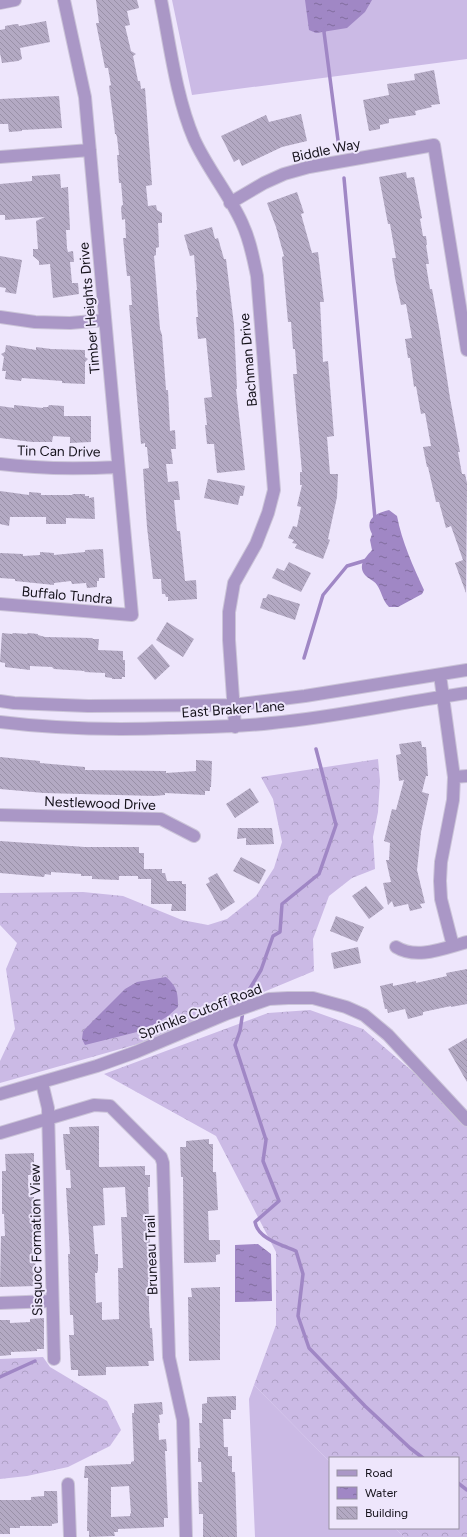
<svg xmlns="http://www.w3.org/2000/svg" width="467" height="1537" viewBox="0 0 467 1537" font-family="Figtree,sans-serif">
<defs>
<pattern id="forest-crowns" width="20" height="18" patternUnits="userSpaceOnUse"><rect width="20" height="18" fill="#cbbae5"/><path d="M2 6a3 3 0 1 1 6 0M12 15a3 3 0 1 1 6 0" fill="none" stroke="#ad9fc4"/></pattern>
<pattern id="water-ripples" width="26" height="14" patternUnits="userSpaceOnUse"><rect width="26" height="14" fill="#a087c5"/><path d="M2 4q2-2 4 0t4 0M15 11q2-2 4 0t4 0" fill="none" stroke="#816d9f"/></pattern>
<pattern id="building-back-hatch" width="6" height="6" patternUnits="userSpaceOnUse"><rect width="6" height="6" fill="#b3a9c3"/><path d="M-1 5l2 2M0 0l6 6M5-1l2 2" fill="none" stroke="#9990a7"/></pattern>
</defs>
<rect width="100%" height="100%" fill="#eee6fc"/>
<!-- grass -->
<path fill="#cbbae5" d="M172 0H467V59L192 95Z
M254 1385 330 1462V1528H395L404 1537H255L249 1399Z"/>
<!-- forest -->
<path fill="url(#forest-crowns)" d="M378 759 380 781 378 812 373 837 375 869 352 878 329 896 313 939 314 971 138 1044 0 1083V1061L15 1029 6 969 17 943 0 925V893L83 892 123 896 182 920 208 925 227 919 256 896 274 868 282 842 273 799 261 777Z
M310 1010 363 1029 467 1118V1537H404L395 1528H458V1458H330V1462L254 1385 276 1325V1252L216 1136 104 1074 268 1013Z
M43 1357 50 1367 107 1401 121 1430 110 1446 68 1467 27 1476 0 1479V1359Z"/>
<!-- water -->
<path fill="url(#water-ripples)" d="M305 0H372L365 12 347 28 316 33 309 30Z
M389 510 397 516C402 542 413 566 424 590L422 594 398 607H389C382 600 382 592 377 585 374 580 368 579 365 575 357 565 366 557 372 550L370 540 372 534C364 519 376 513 389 510Z
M166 977C177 987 178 992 178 1007L168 1016 145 1030 85 1045 82 1039 83 1031 125 989 137 982Z
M258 1244 271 1254 272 1301 235 1302V1245Z"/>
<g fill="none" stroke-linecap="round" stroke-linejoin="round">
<!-- stream -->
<path stroke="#a087c5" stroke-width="3.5" d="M325 29 324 32 339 148
M344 178 375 519
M304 658 323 595 347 566 367 560
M244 1005 246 995 261 970 273 936 280 932 282 904 319 874 336 825 316 749
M243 1011 240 1031 235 1045 266 1140 263 1161 279 1201 255 1222C258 1239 282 1245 296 1251L303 1274 298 1316 309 1348 365 1406 410 1448 423 1458
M0 1377 35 1361
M458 1483 467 1490"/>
</g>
<!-- building -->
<path fill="url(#building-back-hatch)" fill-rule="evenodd" d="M96 0H137L139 8 127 11 130 25 125 26 131 51 136 54 133 56 138 81H140L141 89 145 88 152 185 146 186 148 206 156 205 157 210 162 213V223H158L159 247 156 248V255L154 256 160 329 162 335 166 390H168L170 431 175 430 176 449H171L173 464H166L168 482 178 481 180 500H174L177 531H180L185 581 196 580 197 599 168 601V597H166L165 594H162L161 579H153L147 527 143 469 149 468 147 447H145V443L141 444 129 305H132L130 276H127L123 238H126L125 219 122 220 121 208 122 205H123L121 183H119L117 155H119L117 137 116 134H115L114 124 109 86 111 85 108 68H105L96 23H99Z
M46 21 50 42 20 48 22 59 18 61 2 63 0 53V30L5 29V26L16 24H18L19 26Z
M434 70 440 104 431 105 432 107 415 111 416 115 389 119V123L380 125V129L369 131 363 100 389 95 387 84 415 80 414 74Z
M59 96 62 128 22 130V131L9 132 8 124H0V99Z
M301 114 307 141 282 147 242 166 239 159 234 162 221 136 266 115 269 122Z
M406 172 407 178 414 177 422 218 420 219 423 236H426L427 245H426L429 264H426L427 271 430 289H432L440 333 450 398 460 452H458L462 474H465L467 483 466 593 455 563 463 560 451 526 446 528 439 502H436L428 467H427L423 447 431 446 425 413 421 414 416 386 414 387 410 358H408L405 339 412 338 406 304 401 305 395 278 392 258H396L390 224H388L379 177Z
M60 174 61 188 68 187 70 230H66L67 248 68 252 73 251 74 262H70L72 283H78L79 294 53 298 50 264 39 265V261L33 256V249H38L36 221 45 217 5 220V215H0V184L32 181V176Z
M297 192 304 213 301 214 312 253 318 252 324 302H320L323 362 328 361 334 436 327 437 330 474H338L337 497 328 539 330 540 323 559 295 548 297 544 292 543 294 540 288 538 293 526 297 527 301 507 297 506 302 485H300V472H302L293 374H297L295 349H293L291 322H288L282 257 284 256 276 227 267 203Z
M212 227 215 239 218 238 224 259H226L234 325 237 389H236L245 470 217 473 214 444H207L205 425H207L204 398 212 397 206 338 198 339 196 317H198L196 290H197L194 255 190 256 184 235Z
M0 256 22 260 16 294 5 292 6 288 0 287Z
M6 345 36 350V347L51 349 85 350V357L88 359 85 362V384L62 383V381L22 378 21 381 5 379 6 371H2L4 357 1 354 5 352Z
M14 405 43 408V407H48L49 405 64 406V416H91V442L70 443V437L53 436 52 442H32L0 438V406L14 408Z
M208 479 245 486 243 496H240L238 505 204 498Z
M0 491 29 495V492L41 493V495H73L72 494H85V496H89V498L94 497 95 519 66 518V524H46V517H10L9 526 0 524Z
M103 549 105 578H99V581H97V587L87 588 86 583 72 584 71 581 54 583V585L15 581V579L0 578V553L23 554V556L40 555V552L54 553V555L85 552V550Z
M289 562 311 573 301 592 272 578 277 568 284 571Z
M268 594 300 604 295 620 260 608 263 598H266Z
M167 622 194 639 183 657 156 640Z
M2 633 12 634 13 633 27 634 28 633 38 634V635L45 637 93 638 92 639H99L98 650 123 651V660H125V677H122V679H112V678L105 677V673L84 672 85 671 54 669 52 667 30 666V670L5 667V663L0 662Z
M152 644 170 666 155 680 137 658Z
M421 741 422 747H426L428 776H426L422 792 429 794 421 832 417 870 425 903 420 904 422 908 410 911 408 904 394 907 392 901 388 905 383 883 391 882 386 860H389L390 843 384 841 392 809 396 810 404 780 399 781 396 755 401 754 399 744Z
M0 757 40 761V763L85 767V770L166 771V773L196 771V760L212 761 211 787H210V791H205V795L165 793V795L154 796 44 793 0 789Z
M250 788 259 802 235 818 226 804Z
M238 828H272L274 844 246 845V838L237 839Z
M0 841 85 847H139V853H144V869H162V873H165L167 881H182V884H186V911H171L172 904H151V879H138V876H119V880L92 879V876H81V874L51 872V875L45 874 44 877 0 873Z
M241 857 266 870 259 884 233 871Z
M217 873 235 902 221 911 206 884 210 882 208 878Z
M366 886 384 908 369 919 352 896Z
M336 916 364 927 357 942 330 931Z
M358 947 361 963 334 969 331 953Z
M467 969V1004L451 1007V1006L423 1012V1015L408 1019 405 1009 388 1013 387 1009H385L380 986 393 983V986L416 981V983L447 976 446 973Z
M467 1038V1082L448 1049Z
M99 1126V1167L145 1166V1175H150V1187H148L151 1282H149V1309L150 1328H152L154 1361H148L149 1366 106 1367V1375L78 1376V1370H71L69 1335H74L73 1315H70L68 1254H70L66 1188H71L70 1170H66L63 1134H70L69 1127ZM125 1187 127 1217H121L123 1268H118L119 1319 102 1320V1302L96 1303 95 1273H97L98 1270V1254H95L93 1226 105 1225 103 1188Z
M209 1139V1144H213V1172H216L218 1210 208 1211 209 1240H220V1254L216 1255V1262L184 1263 183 1177H181L180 1147H186V1141Z
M34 1153V1175H28L29 1197H34L36 1286 0 1287 1 1236H5L4 1214H2V1171H6L5 1154Z
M220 1287V1360L189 1361 188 1297H192L191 1288Z
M44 1318V1349H37V1351L11 1352V1355L0 1356V1320H10V1323L30 1322V1319Z
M236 1396V1410H231V1419H223L224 1447H228V1456H232V1472H235L237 1537H203V1514H199L198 1482H202L201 1462H198V1448H200L199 1423H202V1404L207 1403V1397Z
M162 1402 163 1414 159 1415 160 1423H158L159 1440 166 1439 167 1451H165L168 1518H164V1527L118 1529V1532H114L115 1536 89 1537V1531H87L88 1478H84L85 1466 131 1464V1462L134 1461 132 1413H134V1404ZM129 1486 131 1513 130 1514V1516L111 1517V1487Z
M44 1491H57L58 1523 52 1524V1526H20V1528H10V1534H0V1500H31V1497L44 1496Z"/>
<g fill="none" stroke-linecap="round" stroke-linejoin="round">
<!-- minor casing -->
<g stroke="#cbc4d8" stroke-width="14">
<path id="minor" d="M161 0C170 45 176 97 194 139 207 168 229 194 242 223 250 240 253 257 257 276L274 490 268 513 256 544 234 583 229 612V640L235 727
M0 3 15 0
M0 157 90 150
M230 203 264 183 284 174 309 167 434 145 467 350
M0 317 35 322 70 323 105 320
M0 464C39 469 79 469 118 467
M0 604 132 615 85 97 64 0
M440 675 454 777 453 800 441 862 440 881 441 899 453 946
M0 701 14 703 88 706 233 705 305 696 467 670
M0 722C56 729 113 730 169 728 204 727 238 727 272 723 338 717 402 702 467 693
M454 777 467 776
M0 815 161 819 194 836
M396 947C417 960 444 948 467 942
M42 1083 48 1108 54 1359
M0 1094 97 1066 136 1052 226 1014 269 999 288 998H313L346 1007 364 1015 388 1035 467 1120
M0 1133 94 1105 110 1106 161 1157 163 1163 169 1357 183 1420 186 1537
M0 1303 52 1301
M68 1484 70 1537"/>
</g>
<!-- minor -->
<use href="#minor" stroke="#aa97c6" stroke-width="12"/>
</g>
<g text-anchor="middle" stroke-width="4" stroke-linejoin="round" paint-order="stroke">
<!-- street labels -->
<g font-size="14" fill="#14111a" stroke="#eee6fc">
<text transform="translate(326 150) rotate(-12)" y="5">Biddle Way</text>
<text transform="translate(89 308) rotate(-95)" y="5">Timber Heights Drive</text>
<text transform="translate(248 360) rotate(-95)" y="5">Bachman Drive</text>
<text transform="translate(59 451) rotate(1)" y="5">Tin Can Drive</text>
<text transform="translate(67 595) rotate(5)" y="5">Buffalo Tundra</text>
<text transform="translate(233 709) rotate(-4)" y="5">East Braker Lane</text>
<text transform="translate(100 803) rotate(2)" y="5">Nestlewood Drive</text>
<text transform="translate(200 1011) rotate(-21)" y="5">Sprinkle Cutoff Road</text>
<text transform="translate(36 1240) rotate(-91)" y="5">Sisquoc Formation View</text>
<text transform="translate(151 1255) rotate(-92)" y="5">Bruneau Trail</text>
</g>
</g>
<!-- legend -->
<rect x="329" y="1457" width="130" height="72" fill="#eee6fc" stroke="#9791a2"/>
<rect x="337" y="1470" width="20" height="6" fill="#aa97c6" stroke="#9791a2"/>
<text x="365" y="1477" font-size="12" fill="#14111a">Road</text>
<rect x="337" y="1487" width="20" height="12" fill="url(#water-ripples)" stroke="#9791a2"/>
<text x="365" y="1497" font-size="12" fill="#14111a">Water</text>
<rect x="337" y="1507" width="20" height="12" fill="url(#building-back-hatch)" stroke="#9791a2"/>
<text x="365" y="1517" font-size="12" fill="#14111a">Building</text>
</svg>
